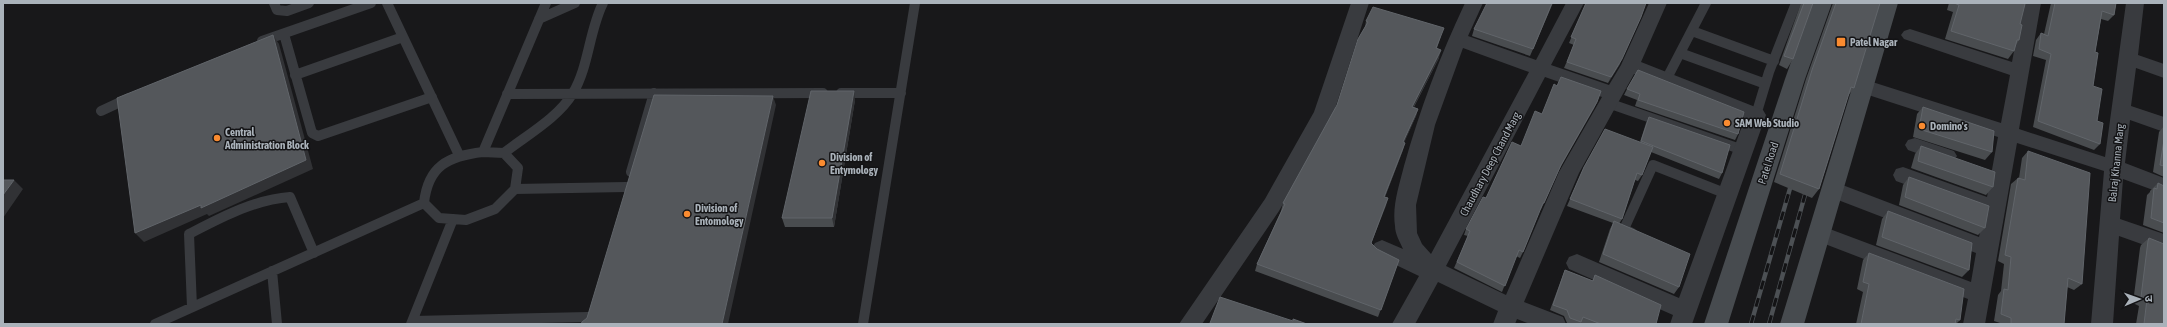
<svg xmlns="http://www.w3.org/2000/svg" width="2167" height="327" viewBox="0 0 2167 327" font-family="'Asap Condensed','Noto Sans Devanagari',sans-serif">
<rect width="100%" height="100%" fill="#18181a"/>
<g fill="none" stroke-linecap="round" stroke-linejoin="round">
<!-- service -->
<path stroke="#393b3f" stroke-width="10" d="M274 3 277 10 287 11 309 3
M387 3 459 155
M539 19 575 3
M1692 31 1774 61
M284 34 312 133 318 136 432 97
M262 41 371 3
M1680 53 1763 83
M295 75 403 37
M1666 80 1706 3
M841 93H901
M507 94 823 93
M1608 103 1743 150
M101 111 129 98
M1756 115 1769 72 1796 3
M483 152 504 153 518 168 515 189 495 209 466 220 439 218 424 203C428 166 448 156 483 152Z
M483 152 546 3
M504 153C527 135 558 118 573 93 589 66 589 31 603 3
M631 172 654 93
M515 189 626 187
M1632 233 1624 229 1653 165 1727 194
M272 271 277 324
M192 307 189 234C222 217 253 200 290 197L314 253
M413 321 588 317
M155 324 424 203
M411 324 453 219
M863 324 915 3"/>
<!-- minor -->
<path fill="#393b3f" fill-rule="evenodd" d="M1351 3H1369L1334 112 1279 211 1202 324H1179L1265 199 1314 112Z
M1465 3H1483L1468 36 1536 60 1566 3H1584L1551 65 1609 85 1621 65 1649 3H1667L1641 62 1763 110 1766 115 1692 324H1670L1673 315 1569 269 1566 263 1569 257 1577 254 1679 298 1745 118 1634 74 1579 173 1524 302 1563 317 1566 324H1530L1517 319 1515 324H1493L1498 311 1438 282 1415 324H1392L1419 276 1375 255 1371 249 1375 243 1382 240 1403 249C1400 242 1395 234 1395 226 1392 206 1399 186 1404 166 1420 109 1440 56 1465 3ZM1463 48 1529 72 1431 254 1422 244 1417 233 1416 205 1435 125ZM1545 77 1602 97 1559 172 1506 295 1446 266Z
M2023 3H2041L2019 129 2105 157 2126 3H2144L2138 55 2164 64V78L2136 68 2131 106 2164 117V132L2130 120 2125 163 2164 178V194L2123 179 2120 219 2164 234V252L2119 236 2113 324H2091L2104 171 2017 143 1985 324H1963L1968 299 1812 239 1809 233 1812 227 1819 225 1971 282 1976 253 1825 195 1822 189 1825 183 1832 181 1979 237 1984 213 1896 181 1893 175 1896 169 1903 167 1987 197 1998 137 1856 91 1854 86 1856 81 1863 79 2001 123 2010 75 1904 39 1901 35 1904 31 1910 29 2012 62Z
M1915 138 1954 151 1957 156 1954 161 1947 164 1908 150 1905 145 1908 140Z"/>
<!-- secondary -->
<path fill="#474b4f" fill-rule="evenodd" d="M1812 3H1832L1805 79 1728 324H1704L1785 79Z
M1878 3H1898L1804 324H1780Z"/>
<!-- rail casing -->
<g stroke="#4c5054" stroke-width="4.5">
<path id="rail" d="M1751 324 1793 178
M1769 324 1808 184"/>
</g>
<!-- rail -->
<use href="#rail" stroke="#131315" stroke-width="3" stroke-dasharray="9" stroke-linecap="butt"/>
</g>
<!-- wall -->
<path fill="#494c4f" d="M1553 3 1530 56 1472 36 1474 29Z
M1586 3 1620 64 1608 83 1564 68 1574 45 1569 43Z
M1801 3H1813L1793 59 1787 69 1779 65Z
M1833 3H1880L1854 88 1848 96 1819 189 1812 198 1774 182 1806 79Z
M1949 3H2022L2019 40 2016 45 2014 51 2008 59 1945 39 1953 12 1947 10Z
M2051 3H2116L2114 15 2108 21 2101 19 2095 52 2093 86 2100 144 2094 150 2033 127 2046 60 2033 56 2036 40 2041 33 2044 34Z
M1366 21 1441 36 1437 48 1439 58 1414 107 1418 109 1416 116 1404 142 1403 150 1385 197 1388 198 1371 244 1377 249 1399 260 1378 317 1255 271 1257 264 1281 211 1283 203 1337 105 1365 27Z
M1627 89 1744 112 1738 134 1735 140 1635 106 1637 100 1624 95Z
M855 100 834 227H785L782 218Z
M1597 102 1559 170 1544 203 1541 209H1540L1523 252 1520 258 1516 256 1502 292 1454 268 1468 236 1464 235 1466 229 1486 198 1521 146Z
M1923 107 1992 152 1985 160 1913 137 1917 114Z
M1649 117 1722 173 1719 179 1651 152 1642 175 1638 181 1635 180 1622 219 1619 224 1679 287 1674 294 1599 262 1610 229 1613 223 1567 206 1584 167 1640 142 1646 123Z
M2164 126V177L2153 172 2159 132Z
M1921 146 1993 187 1986 195 1911 168 1915 154Z
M2028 151 2082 284 2074 290 2067 287 2064 324H2003L1994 321 1998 295 2001 291 2004 264 1998 261 2011 184 2018 178H2019L2022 158Z
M1909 177 1985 228 1978 235 1899 205 1903 185Z
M2158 183 2164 186V233L2143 225 2147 195 2150 192V191Z
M1888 211 1969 270 1962 277 1876 245 1882 219Z
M2149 238 2164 324H2136L2139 306 2133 303 2140 248 2141 245Z
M1869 253 1960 320 1956 324H1856L1863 292 1857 289 1863 260Z
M1565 270 1592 281 1595 275 1656 324H1584L1581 323 1580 324H1569L1567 323 1564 316 1550 310 1563 275Z"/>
<!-- shaded-wall -->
<path fill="#313235" d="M273 35 279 44 313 169 209 216 207 214 144 242 135 233Z
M1441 50 1439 58 1410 114 1412 107Z
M1622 59 1620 64 1608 83 1611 77Z
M854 91 855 100 834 227 832 218Z
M773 96 776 105 728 324H722Z
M1597 102 1594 109 1558 171 1561 165Z
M1418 109 1416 116 1401 150 1403 142Z
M1405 143 1403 150 1382 204 1384 197Z
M14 180 23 189 3 218V195Z
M1388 198 1386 206 1368 251 1371 243Z"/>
<!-- building -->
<path fill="#54575b" stroke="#61656a" d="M1487 3H1552L1533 49 1474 29Z
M1586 3H1646L1641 17 1622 59 1611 77 1567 62 1576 39 1571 37Z
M1804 3H1813L1793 59 1784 56Z
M1836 3H1880L1854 88 1851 87 1819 189 1780 174 1812 70Z
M1954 3H2022L2025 4 2020 24 2022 25 2019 40H2017L2014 51 1951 31 1959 5Z
M2055 3H2116L2114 15 2102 11 2095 52 2098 53 2093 86 2102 89 2097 121 2103 123 2100 144 2038 121 2051 54 2039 49 2041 33 2048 36Z
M1373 7 1444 28 1436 48 1441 50 1412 107 1418 109 1403 142 1405 143 1384 197 1388 198 1371 243 1377 249 1399 260 1381 310 1257 264 1285 204 1283 203 1337 105 1358 39 1368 22 1366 21Z
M273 35 306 160 201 208V205L135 233 117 98Z
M1638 70 1744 112 1738 134 1638 100 1640 94 1627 89Z
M1561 77 1601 91 1597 102 1561 165 1544 203H1543L1523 252 1519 250 1505 286 1457 262 1470 231 1466 229 1483 197 1486 198 1512 142 1521 146 1535 111 1542 114 1554 84 1557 86Z
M811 91H854L832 218H782Z
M654 95 773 96 722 324H581L582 322 587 318Z
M1923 107 1994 131 1992 152 1919 129Z
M1649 117 1730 145 1722 173 1641 141Z
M1605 129 1653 147 1642 175 1637 173 1622 219 1570 199 1584 167Z
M2164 140V166L2160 165Z
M1921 146 1995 172 1993 187 1918 161Z
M2028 151 2090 173 2082 284 2068 278 2064 324H2011V318L2001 314 2004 289 2008 290 2011 257 2005 255 2018 178 2025 180Z
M1909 177 1989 206 1985 228 1905 197Z
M3 180H14L3 195Z
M2158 183 2164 186V223L2151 218 2154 188 2157 189Z
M1888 211 1972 243 1969 270 1882 237Z
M1614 221 1690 254 1679 287 1603 254Z
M2149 238 2164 244V324H2144L2147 299 2141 297 2148 241Z
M1869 253 1964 289 1960 320 1956 319 1955 324H1861L1869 284 1863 282Z
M1565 270 1593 281 1595 275 1661 305 1656 324H1601L1583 317 1581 322 1570 318 1567 310 1553 305Z
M1220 297 1293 321V319L1307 324H1214L1210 323Z"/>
<!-- markers -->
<g fill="#fa8b30" stroke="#131315" stroke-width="1.5">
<rect x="1836" y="37" width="10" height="10" rx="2"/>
<circle cx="1727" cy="123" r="4"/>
<circle cx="1922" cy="126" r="4"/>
<circle cx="217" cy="138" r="4"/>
<circle cx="822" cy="163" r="4"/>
<circle cx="687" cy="214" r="4"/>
</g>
<g text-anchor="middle" stroke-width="3" stroke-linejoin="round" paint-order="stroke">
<!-- poi labels -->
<g font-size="11" font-weight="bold" fill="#aab2ba" stroke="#131315" text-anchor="start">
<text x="1850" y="46">Patel Nagar</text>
<text x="1735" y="127">SAM Web Studio</text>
<text x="1930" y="130">Domino's</text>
<text x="225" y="136">Central<tspan x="225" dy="13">Administration Block</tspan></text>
<text x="830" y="161">Division of<tspan x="830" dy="13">Entymology</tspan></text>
<text x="695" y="212">Division of<tspan x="695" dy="13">Entomology</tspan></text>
</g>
<!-- street labels -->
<g font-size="11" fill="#aab2ba" stroke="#131315">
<text transform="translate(1768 163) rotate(-72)" y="4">Patel Road</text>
<text transform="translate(2116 163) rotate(-84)" y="4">Balraj Khanna Marg</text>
<text transform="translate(1490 164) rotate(-62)" y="4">Chaudhary Deep Chand Marg</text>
</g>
</g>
<!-- border -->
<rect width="2167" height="327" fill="none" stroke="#aab2ba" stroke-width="8"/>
<!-- north arrow -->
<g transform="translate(2139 299) rotate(88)" stroke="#131315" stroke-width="3" paint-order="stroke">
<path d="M0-3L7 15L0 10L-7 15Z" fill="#aab2ba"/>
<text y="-6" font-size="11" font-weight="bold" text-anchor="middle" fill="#aab2ba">उ</text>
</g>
</svg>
